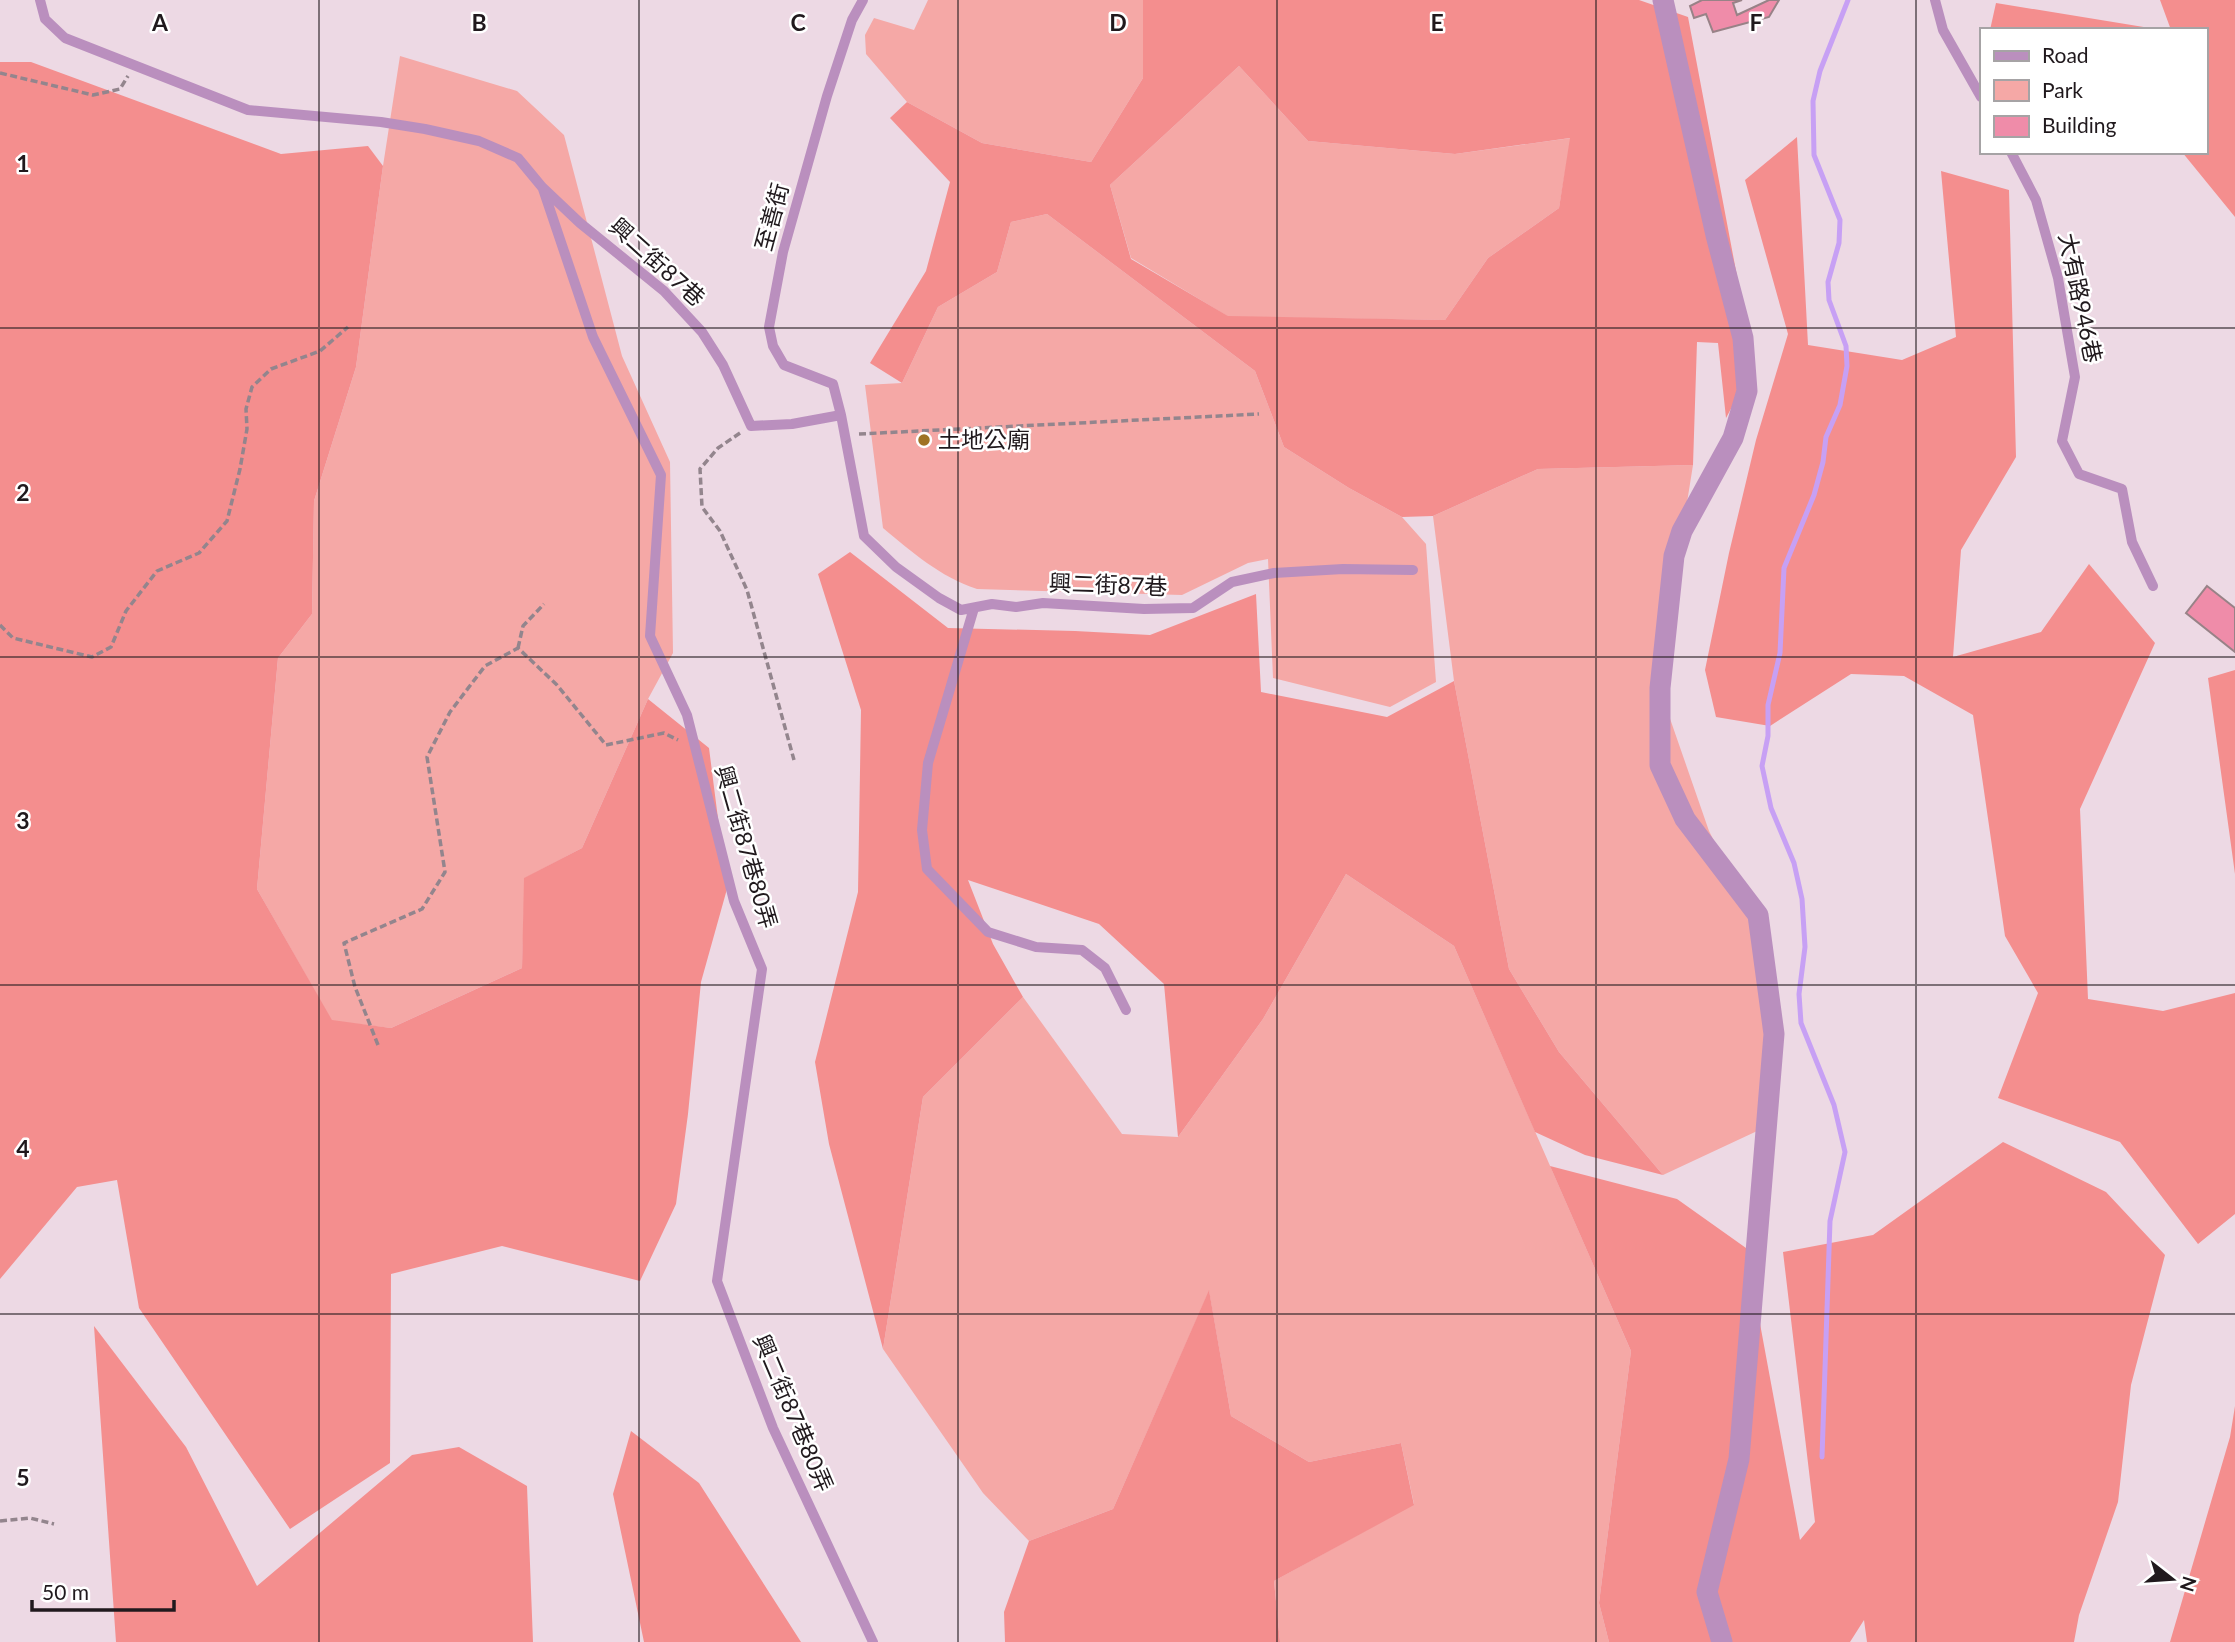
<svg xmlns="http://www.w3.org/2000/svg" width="2235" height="1642" viewBox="0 0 2235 1642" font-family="Lato,'Noto Sans TC',sans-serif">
<rect width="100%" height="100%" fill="#edd9e4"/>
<!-- green -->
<path fill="#f5a8a6" d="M928 0H1143V78L1091 162 982 143 907 102 866 54 865 35 874 18 914 30Z
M400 56 517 91 564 135 622 356 670 462 673 653 648 699 582 848 525 878 522 968 391 1028 332 1021 257 889 278 658 312 614 314 501 356 367 383 166Z
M1239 66 1308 141 1455 154 1571 138 1559 208 1488 258 1445 320 1229 317 1131 258 1110 185Z
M1047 214 1255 371 1284 447 1349 488 1402 517 1426 544 1436 682 1390 707 1273 678 1268 559 1248 563 1182 595 977 589C939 576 913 553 883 528L865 385 902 383 938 307 997 272 1011 222Z
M1693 465 1658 684 1709 831 1769 951 1770 1125 1663 1175 1559 1052 1509 969 1454 681 1433 516 1538 469Z
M1346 874 1454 946 1631 1351 1599 1603 1609 1642H1280L1274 1581 1414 1504 1401 1443 1309 1462 1231 1416 1209 1291 1113 1509 1029 1541 983 1493 883 1349 923 1097 1023 997 1122 1134 1178 1137 1263 1019Z"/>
<!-- forest -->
<path fill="#f48e8e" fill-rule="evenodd" d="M1143 0H1639L1688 17 1754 366 1726 418 1718 343 1697 342 1693 465 1538 469 1433 516 1402 517 1349 488 1284 447 1255 371 1047 214 1011 222 997 272 938 307 902 383 870 363 926 271 950 182 890 118 907 102 982 143 1091 162 1143 78ZM1239 66 1308 141 1455 154 1570 138 1559 208 1488 258 1445 320 1228 316 1131 259 1110 185Z
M2160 0H2235V217L2182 152H2205V30H2171Z
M1996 3 2162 30H1990Z
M0 62H31L281 154 368 146 383 166 356 367 314 501 312 614 278 658 257 889 332 1020 391 1028 522 968 524 878 582 848 648 699 709 748 727 889 701 982 688 1114 676 1204 640 1281 502 1246 391 1274 390 1463 290 1529 139 1308 117 1180 77 1187 0 1279Z
M1797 137 1808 345 1902 360 1956 337 1941 171 2009 190 2016 457 1961 550 1953 657 2041 632 2089 564 2155 643 2080 809 2088 999 2163 1011 2235 993V1214L2198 1244 2120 1142 1998 1098 2038 993 2005 936 1973 715 1904 676 1851 674 1770 726 1716 717 1705 670 1729 553 1756 440 1788 334 1745 180Z
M850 552 948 628 1075 631 1150 635 1256 594 1261 692 1387 717 1454 681 1509 969 1559 1052 1663 1175 1585 1155 1535 1132 1454 946 1346 874 1263 1019 1178 1137 1164 984 1099 924 968 880 993 944 1023 997 923 1097 883 1349 829 1144 815 1062 858 892 861 710 818 574Z
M2235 670V874L2208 678Z
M2003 1142 2106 1192 2165 1255 2131 1385 2118 1502 2079 1615 2074 1642H1867L1864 1620 1850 1642H1609L1599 1603 1631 1351 1550 1166 1677 1199 1746 1248 1800 1540 1815 1522 1783 1252 1873 1235Z
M1209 1290 1231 1416 1309 1462 1401 1443 1414 1505 1274 1581 1280 1642H1005L1004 1612 1029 1541 1113 1509Z
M94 1326 186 1447 257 1586 412 1455 459 1447 527 1486 533 1642H116Z
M2235 1406V1642H2170L2230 1437Z
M631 1431 699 1483 801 1642H644L613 1494Z"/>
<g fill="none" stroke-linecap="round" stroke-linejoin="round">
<!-- stream -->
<path stroke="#c7a0f4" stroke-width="5" d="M1822 1457 1830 1221 1845 1152 1834 1105 1801 1023 1799 994 1805 947 1802 899 1794 863 1771 808 1762 766 1768 736V705L1780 653 1784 568 1814 495 1823 462 1826 437 1840 405 1847 366 1846 346 1829 300 1828 282 1839 243 1840 220 1814 155 1813 101 1820 71 1848 0"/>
</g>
<!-- building -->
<path fill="#ef8ca9" stroke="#988287" stroke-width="2" d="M1702 0H1742L1733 3 1737 15 1769 0H1779L1769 17 1713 32 1706 14 1694 18 1690 6Z
M2207 586 2235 608V652L2186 613Z"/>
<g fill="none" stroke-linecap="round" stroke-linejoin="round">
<!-- path -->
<path stroke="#93858d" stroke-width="3.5" stroke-dasharray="7 3.5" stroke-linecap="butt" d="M0 73 93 95 120 89 128 76
M740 433 718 448 700 469 702 507 720 531 747 590 794 760
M859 434 1259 414
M0 625 13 638 92 657 111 647 126 611 157 571 199 553 227 521 240 469 247 429 246 409 252 387 271 369 320 351 348 327
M518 648 523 626 544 604
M378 1045 355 987 344 943 422 909 445 872 427 757 450 712 485 666 518 648 557 685 606 745 664 733 678 740
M0 1521 30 1518 54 1524"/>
<!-- lane -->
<path stroke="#ba8fbe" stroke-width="10" d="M40 0 45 19 65 38 248 110 381 122 425 129 479 141 518 158 542 187 580 223 664 291 702 332 723 365 751 426 792 424 841 415 864 536 896 567 939 598 961 610 992 604 1016 607 1043 603 1144 609 1193 608 1232 582 1274 573 1343 569 1413 570
M1935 0 1943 30 1981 97
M2011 152 2036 200 2058 278 2075 377 2062 441 2079 474 2122 489 2132 542 2153 586
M543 189 593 337 661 475 650 636 687 715 734 901 762 969 717 1281 773 1428 873 1642
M841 415 833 384 784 365 773 346 769 327 783 252 827 96 852 20 863 0
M974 608 928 763 922 830 927 869 988 932 1036 947 1082 950 1105 968 1126 1010"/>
<!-- street -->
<path stroke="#ba8fbe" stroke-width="21" d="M1663 0 1716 235 1743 338 1747 391 1733 438 1682 531 1674 556 1660 688V765L1685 819 1758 915 1774 1034 1739 1459 1707 1592 1722 1642"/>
</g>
<!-- grid -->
<path fill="none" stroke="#20191d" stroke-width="2" stroke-opacity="0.55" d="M319 0V1642M639 0V1642M958 0V1642M1277 0V1642M1596 0V1642M1916 0V1642M0 328H2235M0 657H2235M0 985H2235M0 1314H2235"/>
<!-- markers -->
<circle fill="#9f7324" stroke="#fff" stroke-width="2.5" cx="924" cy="440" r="7"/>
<g text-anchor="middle" stroke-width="5" stroke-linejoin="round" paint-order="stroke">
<!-- street labels -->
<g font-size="23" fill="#20191d" stroke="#fff">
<text transform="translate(772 217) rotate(-75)" y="8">至善街</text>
<text transform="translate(657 262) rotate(42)" y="8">興二街87巷</text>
<text transform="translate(2080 298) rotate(78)" y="8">大有路946巷</text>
<text transform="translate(1108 585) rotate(2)" y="8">興二街87巷</text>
<text transform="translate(746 847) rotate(74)" y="8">興二街87巷80弄</text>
<text transform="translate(793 1413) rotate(67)" y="8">興二街87巷80弄</text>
</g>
<!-- poi labels -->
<g font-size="23" fill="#20191d" stroke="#fff" text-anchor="start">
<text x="938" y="448">土地公廟</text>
</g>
</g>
<g font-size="23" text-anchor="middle" font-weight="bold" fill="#20191d" stroke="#fff" stroke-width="5" stroke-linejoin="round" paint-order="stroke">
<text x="160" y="31">A</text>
<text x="479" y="31">B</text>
<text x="798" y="31">C</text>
<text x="1118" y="31">D</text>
<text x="1437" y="31">E</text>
<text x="1756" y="31">F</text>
<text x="23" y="172">1</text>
<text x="23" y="501">2</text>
<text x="23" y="829">3</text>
<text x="23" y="1157">4</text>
<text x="23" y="1486">5</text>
</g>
<!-- legend -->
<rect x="1980" y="28" width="228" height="126" fill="#ffffff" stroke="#a6a3a5" stroke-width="2"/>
<rect x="1994" y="51" width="35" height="10" fill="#ba8fbe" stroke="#a6a3a5" stroke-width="2"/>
<text x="2042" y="63" font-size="21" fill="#20191d">Road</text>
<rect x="1994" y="80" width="35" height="21" fill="#f5a8a6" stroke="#a6a3a5" stroke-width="2"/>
<text x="2042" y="98" font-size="21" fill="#20191d">Park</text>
<rect x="1994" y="116" width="35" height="21" fill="#ef8ca9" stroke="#a6a3a5" stroke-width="2"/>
<text x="2042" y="133" font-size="21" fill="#20191d">Building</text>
<!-- north arrow -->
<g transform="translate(2172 1579) rotate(107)" stroke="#ffffff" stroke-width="5" paint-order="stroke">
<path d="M0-5L12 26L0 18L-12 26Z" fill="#20191d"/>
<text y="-10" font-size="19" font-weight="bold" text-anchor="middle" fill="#20191d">N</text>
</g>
<!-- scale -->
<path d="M32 1600v10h142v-10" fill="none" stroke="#20191d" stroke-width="3.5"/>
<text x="42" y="1600" font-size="21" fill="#20191d" stroke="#ffffff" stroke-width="5" paint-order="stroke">50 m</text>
</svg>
